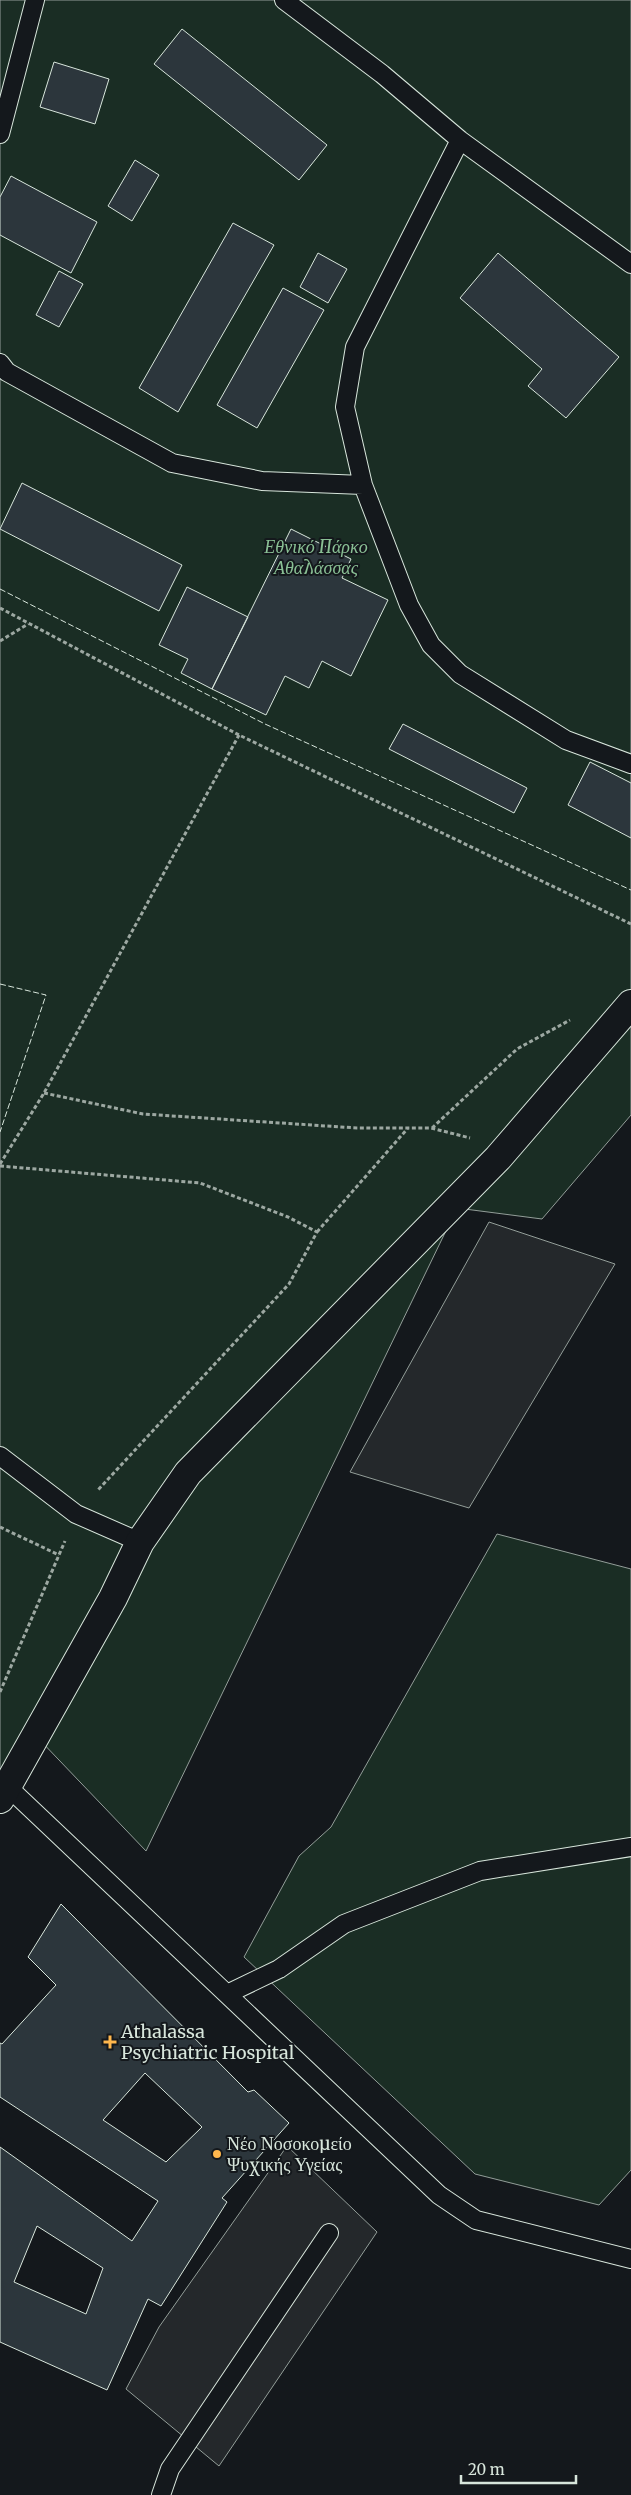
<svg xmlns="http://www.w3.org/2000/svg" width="631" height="2495" viewBox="0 0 631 2495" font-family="Merriweather,serif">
<rect width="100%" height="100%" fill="#14181c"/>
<!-- green -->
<path fill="#1a2d24" stroke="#939e99" d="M0 0H631V1115L542 1219 457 1208 146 1851 37 1737 0 1786Z
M497 1534 631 1569V2170L599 2205 475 2174 244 1957 299 1856 331 1827Z"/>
<!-- parking -->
<path fill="#24282b" stroke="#939e99" d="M489 1222 615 1264 469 1508 350 1472Z
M287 2146 377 2232 219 2466 126 2389 159 2327Z"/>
<!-- building -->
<path fill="#2c363c" stroke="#d8e6dc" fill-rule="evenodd" d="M182 29 327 145 299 180 154 64Z
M54 62 109 79 95 124 40 107Z
M135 160 159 175 132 221 108 206Z
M11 176 97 222 71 273 0 235V197Z
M233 223 274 245 178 412 139 388Z
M318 253 347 269 328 303 300 287Z
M498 253 619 357 566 418 528 386 542 369 460 298Z
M59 271 83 284 59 327 36 315Z
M283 288 324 310 257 428 217 405Z
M22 483 182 565 159 611 0 529Z
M291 529 351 559 342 578 388 600 351 676 322 661 309 688 285 676 266 715 212 689Z
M187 587 248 617 212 689 181 673 188 659 159 645Z
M403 724 527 788 514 813 389 749Z
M590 762 631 783V838L568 805Z
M61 1904 248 2092 254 2090 289 2123 222 2198 227 2202 161 2306 148 2299 107 2390 0 2342V2147L132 2241 158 2201 0 2097V2043L2 2044 56 1985 28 1957ZM145 2073 202 2127 166 2162 103 2120ZM37 2226 103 2268 86 2314 14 2282Z"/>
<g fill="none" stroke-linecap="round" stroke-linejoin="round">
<!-- lane casing -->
<g stroke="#d8e6dc" stroke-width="20">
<path id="lane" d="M284 0 382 74 460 140 631 264
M0 134 35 0
M460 140 355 347 345 407 363 485 409 605 431 645 460 674 566 740 631 764
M0 363 7 372 172 463 262 481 363 485
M0 1456 76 1514 140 1542
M8 1787 439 2195 476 2220 631 2259
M227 1994 279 1969 344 1924 480 1871 631 1847
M161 2495 170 2469 329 2233"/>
</g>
<!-- street casing -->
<g stroke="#d8e6dc" stroke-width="30">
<path id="street" d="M0 1799 113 1598 140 1542 188 1473 498 1158 631 1004"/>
</g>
<!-- path -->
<path stroke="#9da8a2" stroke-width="3" stroke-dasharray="4 2.5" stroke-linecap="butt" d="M0 608 239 735 631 924
M0 641 28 624
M44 1093 143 1114 357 1128H431L470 1138
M432 1128 517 1049 570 1020
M0 1164 44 1093 239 735
M0 1166 200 1183 288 1217 317 1232 289 1284 97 1491
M317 1232 408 1128
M0 1527 59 1555
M0 1692 65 1541"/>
<!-- lane -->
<use href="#lane" stroke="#14181c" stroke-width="18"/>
<!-- street -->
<use href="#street" stroke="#14181c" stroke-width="28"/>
<!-- fence -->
<path stroke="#d8e6dc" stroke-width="1" stroke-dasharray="6 2.5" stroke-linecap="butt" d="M0 589 265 724 631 890
M0 984 46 995 0 1132"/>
</g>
<!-- markers -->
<g fill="#ffb74d" stroke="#14181c" stroke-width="2">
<path d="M107.5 2034.5h5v5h5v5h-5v5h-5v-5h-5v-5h5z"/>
<circle cx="217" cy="2154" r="5"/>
</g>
<g text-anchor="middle" stroke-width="4" stroke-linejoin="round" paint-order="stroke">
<!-- park labels -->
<g font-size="18" font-style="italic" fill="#8ac095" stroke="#14181c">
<text x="316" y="553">Εθνικό Πάρκο<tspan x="316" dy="21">Αθαλάσσας</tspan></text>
</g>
<!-- poi labels -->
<g font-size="18" fill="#d8e6dc" stroke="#14181c" text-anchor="start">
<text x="121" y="2038">Athalassa<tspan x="121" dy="21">Psychiatric Hospital</tspan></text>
<text x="227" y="2150">Νέο Νοσοκομείο<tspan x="227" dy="21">Ψυχικής Υγείας</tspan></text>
</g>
</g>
<!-- scale -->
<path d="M461 2475v8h115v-8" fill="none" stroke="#d8e6dc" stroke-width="2.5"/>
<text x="468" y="2475" font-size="15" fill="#d8e6dc" stroke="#14181c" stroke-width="4" paint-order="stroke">20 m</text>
</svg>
